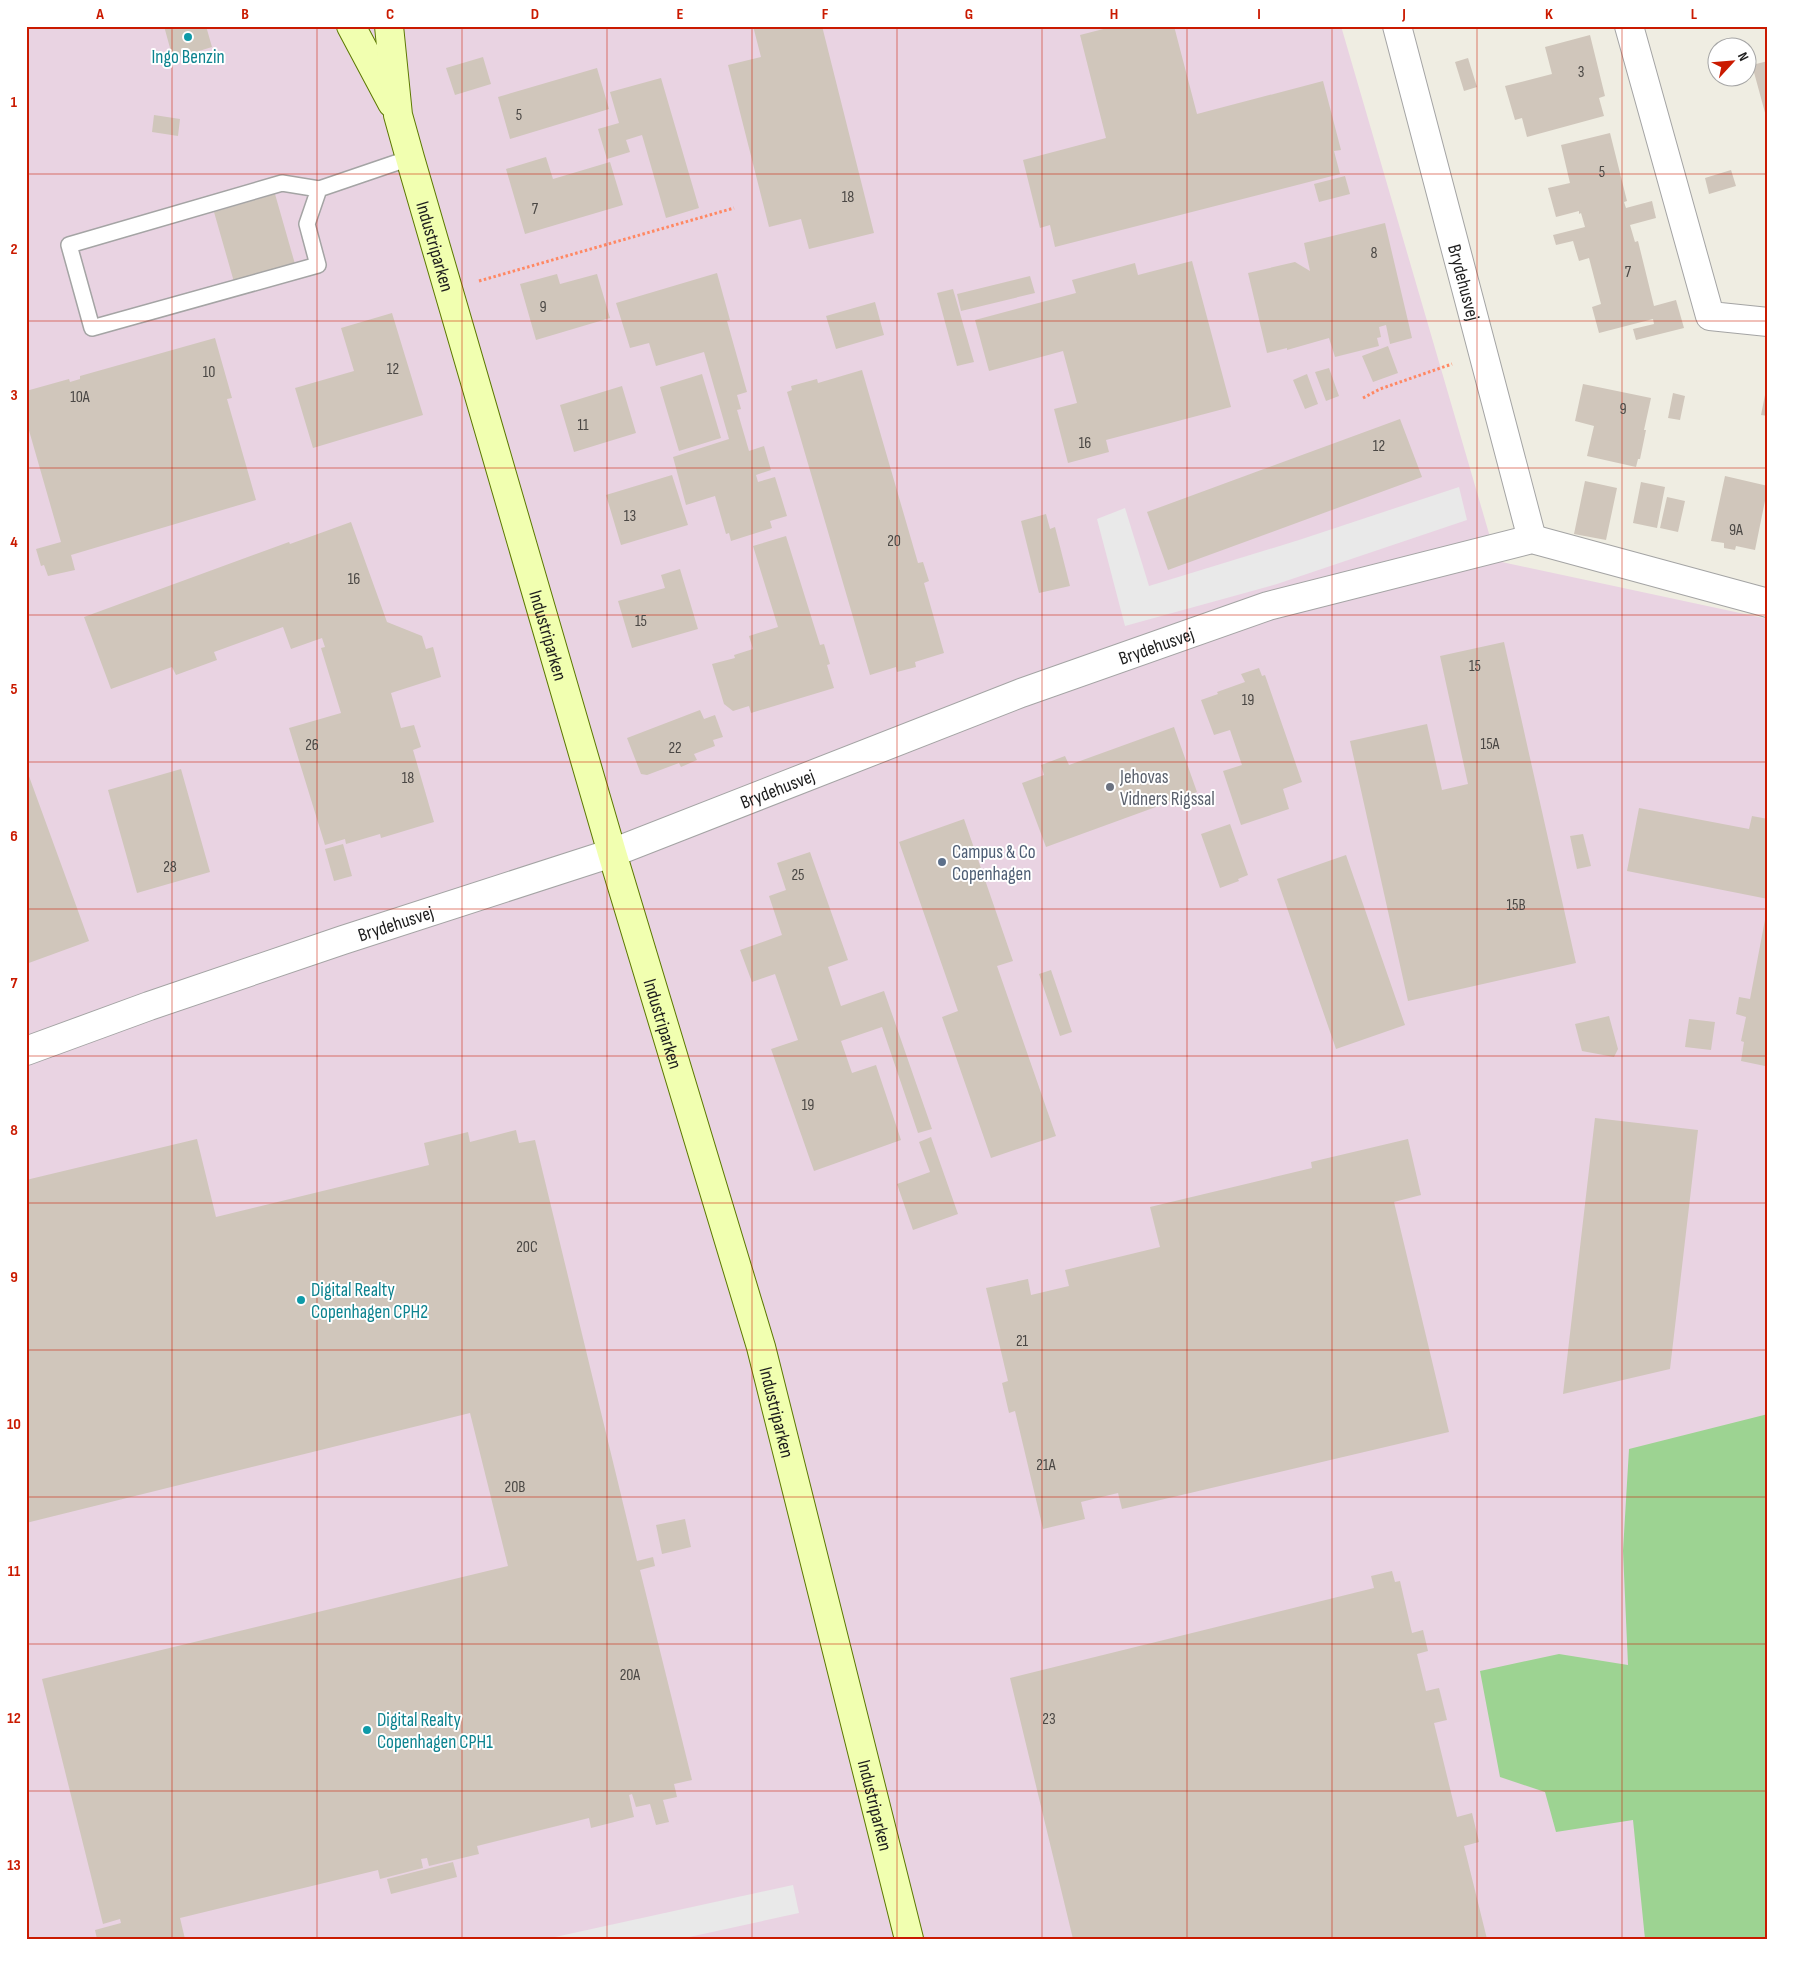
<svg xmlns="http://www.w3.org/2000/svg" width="1794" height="1965" viewBox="0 0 1794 1965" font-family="'Sofia Sans Condensed',sans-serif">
<rect width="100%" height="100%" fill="#efede2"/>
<!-- industrial -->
<path fill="#e9d3e2" d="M26 26H1341L1497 561 1768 619V1939H26Z"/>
<!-- forest -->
<path fill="#9dd392" d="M1768 1414V1939H1645L1633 1820 1556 1832 1545 1792 1500 1777 1480 1671 1559 1654 1628 1665 1623 1551 1629 1449Z"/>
<!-- parking -->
<path fill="#e9e9e9" d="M1459 487 1467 520 1277 584 1125 626 1097 519 1125 508 1149 586 1299 540Z
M793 1885 799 1913 680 1939H546Z"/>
<!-- building -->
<path fill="#d0c6bb" d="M164 26H206L212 47 173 59Z
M753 26H822L874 233 809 249 801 219 769 227 728 65 761 57Z
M1115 26H1174L1197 114 1323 81 1341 150 1334 151 1340 174 1055 247 1050 225 1040 228 1023 160 1106 138 1080 35Z
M1590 35 1605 96 1599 98 1604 116 1527 137 1522 118 1515 120 1505 86 1552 74 1545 47Z
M483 57 491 84 455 95 446 68Z
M1468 58 1477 87 1464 91 1455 62Z
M1768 61V120H1767L1752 65Z
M597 68 609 109 510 139 498 97Z
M661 78 699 208 666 218 642 135 626 140 630 152 607 159 598 129 619 123 610 92Z
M154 115 180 119 178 136 152 132Z
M1610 133 1627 201 1624 202 1626 208 1652 201 1656 218 1630 225 1635 242 1638 241 1654 306 1676 300 1684 328 1636 340 1633 329 1654 324 1653 319 1599 333 1592 307 1601 304 1589 258 1579 261 1573 241 1556 245 1553 235 1585 227 1581 213 1579 214V211L1556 217 1548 188 1570 183 1561 145Z
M546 157 553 179 610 162 623 205 525 234 506 169Z
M1731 170 1736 186 1709 194 1705 178Z
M1345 176 1350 194 1319 202 1314 184Z
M275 194 295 264 234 282 214 212Z
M1385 223 1412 338 1390 344 1386 325 1379 327 1381 337 1377 338 1379 346 1335 357 1329 338 1287 350V348L1267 353 1248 273 1295 262 1310 271 1304 243Z
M1192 261 1231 407 1106 440 1109 452 1068 463 1054 409 1077 403 1063 351 989 371 975 320 1076 293 1072 280 1135 263 1138 275Z
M717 273 730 320 727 321 747 392 737 395 741 409 737 410 749 451 764 446 771 470 756 475 758 482 775 477 787 516 770 521 772 528 731 541 729 533 726 534 715 496 686 505 673 457 729 439 704 352 656 366 649 343 630 348 616 303Z
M557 274 560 284 597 274 610 318 536 340 520 284Z
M1030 276 1035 293 961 311 957 294Z
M953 289 974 362 957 366 937 293Z
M875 302 884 335 836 349 826 316Z
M392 313 423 415 313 448 295 388 354 371 341 328Z
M215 338 232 398 227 399 256 500 71 555 75 570 48 576 44 565 41 566 36 549 61 542 26 420V391L69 379 70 382 80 379V376Z
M1388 346 1398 373 1373 382 1362 356Z
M1329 368 1339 396 1326 401 1315 372Z
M862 370 918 563 923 562 929 581 924 583 944 653 915 662 916 667 897 672 896 667 870 675 787 392 792 390 791 386 817 379 818 383Z
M702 374 721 438 679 451 660 387Z
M1307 374 1318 404 1305 409 1293 380Z
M1583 384 1651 398 1644 430H1646L1640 459H1638L1636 467 1587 456 1594 426 1575 421Z
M622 386 636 433 574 452 560 405Z
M1766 390 1768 391V416L1761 415Z
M1673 393 1685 396 1680 420 1668 418Z
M1400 419 1422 477 1168 570 1147 512Z
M672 475 688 525 621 545 606 495Z
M1725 476 1768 486 1755 550 1736 546 1735 550 1724 548V543L1711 541Z
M1585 481 1617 488 1606 540 1574 534Z
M1641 482 1665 487 1657 528 1633 523Z
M1667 497 1685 501 1678 532 1660 528Z
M1046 514 1050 529 1055 527 1070 586 1039 593 1021 521Z
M351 522 387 622 422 636 426 649 433 647 441 677 391 693 401 728 414 725 421 747 413 750 434 822 381 838 380 834 346 844 345 839 325 845 289 728 341 713 321 648 325 647 322 638 291 649 283 627 214 652 217 660 176 675 172 667 111 689 84 617 289 542 290 544Z
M786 536 820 645 824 644 830 664 827 665 834 688 751 713 749 706 733 711 724 704 712 664 735 658 734 655 753 649 749 636 778 627 753 546Z
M680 569 698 629 632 648 618 601 665 588 661 575Z
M1504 642 1576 963 1408 1001 1350 741 1427 724 1442 790 1468 784 1440 656Z
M1259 668 1262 676 1265 675 1302 782 1283 789 1289 809 1241 825 1223 771 1242 765 1230 730 1214 735 1201 700 1218 694 1217 692 1245 682 1241 674Z
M700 710 704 719 715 715 723 737 713 740 715 746 694 754 697 760 681 767 679 763 647 775 641 774 627 738Z
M1174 727 1197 792 1046 847 1022 783 1044 775 1041 765 1065 756 1069 765Z
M26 768 89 941 26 964Z
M181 769 210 872 137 893 108 790Z
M1639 808 1749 829 1752 816 1768 819V899L1627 871Z
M964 819 1013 961 997 966 1056 1136 991 1158 942 1017 958 1011 899 842Z
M1230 824 1248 875 1238 879 1239 881 1220 888 1201 834Z
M1583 834 1591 866 1577 869 1570 836Z
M343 844 352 876 334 881 325 849Z
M810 852 848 960 828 967 841 1006 884 991 932 1129 918 1133 882 1027 841 1041 852 1073 876 1065 901 1140 814 1171 771 1049 798 1040 775 974 752 982 740 950 782 935 769 896 786 890 777 863Z
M1346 855 1405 1025 1336 1049 1277 879Z
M1767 909 1768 1054 1765 1066 1741 1061 1744 1042 1741 1041 1746 1017 1736 1014 1739 997 1750 999Z
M1051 970 1072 1032 1060 1036 1039 974Z
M1609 1016 1618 1049 1614 1057 1582 1051 1575 1024Z
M1689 1019 1715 1022 1711 1050 1685 1047Z
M1595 1118 1698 1130 1670 1369 1563 1394Z
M516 1130 519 1143 535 1140 637 1561 653 1557 655 1566 640 1570 692 1780 674 1784 677 1797 663 1800 669 1822 656 1825 650 1804 636 1807 632 1794 629 1795 634 1817 591 1828 589 1818 477 1846 479 1854 429 1866 427 1858 421 1859 423 1868 380 1879 378 1870 180 1918 185 1939H97L95 1930 121 1923 120 1919 103 1924 42 1679 508 1566 470 1413 26 1523V1180L197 1139 216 1217 429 1165 424 1143 468 1132 470 1142Z
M931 1137 958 1214 913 1230 897 1184 930 1172 919 1142Z
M1408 1139 1421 1195 1394 1202 1449 1432 1122 1509 1118 1493 1081 1502 1085 1519 1043 1529 1015 1411 1009 1413 1002 1383 1008 1381 986 1288 1028 1279 1031 1295 1069 1286 1065 1270 1160 1247 1150 1207 1312 1168 1311 1162Z
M685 1519 691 1547 662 1554 656 1525Z
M1392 1571 1395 1582 1400 1581 1412 1633 1423 1630 1428 1651 1417 1654 1426 1691 1439 1688 1447 1720 1434 1723 1457 1817 1472 1813 1479 1842 1464 1846 1487 1939H1073L1010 1678 1374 1588 1371 1576Z
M453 1862 457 1877 391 1894 387 1879Z"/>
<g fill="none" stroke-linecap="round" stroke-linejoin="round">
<!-- lane casing -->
<g stroke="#a4a4a4" stroke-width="18">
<path id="lane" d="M319 189 307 224 318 265 92 328 69 245 282 183 319 189 410 158"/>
</g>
<!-- street casing -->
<g stroke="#a4a4a4" stroke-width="30">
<g id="street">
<path id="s1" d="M1397 26 1532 539"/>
<path d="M1629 26 1710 316 1768 322"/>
<path id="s2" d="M26 1051 149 1006 343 940 612 853 1021 693 1268 606 1532 539 1768 603"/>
</g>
</g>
<!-- secondary casing -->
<g stroke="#5b7800" stroke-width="30">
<g id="secondary">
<path d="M351 26 392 103"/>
<path id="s3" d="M389 26 398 115 410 158 612 853 761 1347 909 1939"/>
</g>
</g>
<!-- path -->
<path stroke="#ff8863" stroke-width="3" stroke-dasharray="2.5 2.5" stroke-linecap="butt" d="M479 281 734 208
M1363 398 1380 389 1452 364"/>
<!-- lane -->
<use href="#lane" stroke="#fff" stroke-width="15"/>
<!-- street -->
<use href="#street" stroke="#fff" stroke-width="28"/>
<!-- secondary -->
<use href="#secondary" stroke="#f1ffb0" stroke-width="28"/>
</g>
<!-- grid -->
<path fill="none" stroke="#ca1a00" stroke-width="1" stroke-opacity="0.55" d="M172 26V1939M317 26V1939M462 26V1939M607 26V1939M752 26V1939M897 26V1939M1042 26V1939M1187 26V1939M1332 26V1939M1477 26V1939M1622 26V1939M26 174H1768M26 321H1768M26 468H1768M26 615H1768M26 762H1768M26 909H1768M26 1056H1768M26 1203H1768M26 1350H1768M26 1497H1768M26 1644H1768M26 1791H1768"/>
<!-- markers -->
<g fill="#0f9aa8" stroke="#fff" stroke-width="2">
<circle cx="188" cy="37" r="5"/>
<circle cx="301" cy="1300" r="5"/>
<circle cx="367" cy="1730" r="5"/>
</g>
<circle fill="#6b7280" stroke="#fff" stroke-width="2" cx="1110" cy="787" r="5"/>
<circle fill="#5c6f8a" stroke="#fff" stroke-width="2" cx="942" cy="862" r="5"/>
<g text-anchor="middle" stroke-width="4" stroke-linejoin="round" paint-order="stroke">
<!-- number labels -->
<g font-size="16" fill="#4a4744">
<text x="1581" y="77">3</text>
<text x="519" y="120">5</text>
<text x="1602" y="177">5</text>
<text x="848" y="202">18</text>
<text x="535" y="214">7</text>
<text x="1374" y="258">8</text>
<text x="1628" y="277">7</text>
<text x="543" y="312">9</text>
<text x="393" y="374">12</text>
<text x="209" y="377">10</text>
<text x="80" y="402">10A</text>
<text x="1623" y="414">9</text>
<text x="583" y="430">11</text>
<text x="1085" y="448">16</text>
<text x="1379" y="451">12</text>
<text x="630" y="521">13</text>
<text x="1736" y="535">9A</text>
<text x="894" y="546">20</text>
<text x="354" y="584">16</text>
<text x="641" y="626">15</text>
<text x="1475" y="671">15</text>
<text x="1248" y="705">19</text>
<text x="1490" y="749">15A</text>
<text x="312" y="750">26</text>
<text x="675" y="753">22</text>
<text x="408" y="783">18</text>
<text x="170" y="872">28</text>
<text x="798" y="880">25</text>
<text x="1516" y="910">15B</text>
<text x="808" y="1110">19</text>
<text x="527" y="1252">20C</text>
<text x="1022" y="1346">21</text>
<text x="1046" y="1470">21A</text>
<text x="515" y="1492">20B</text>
<text x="630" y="1680">20A</text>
<text x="1049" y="1724">23</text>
</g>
<!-- culture labels -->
<g font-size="19" fill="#0d838f" stroke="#fff" text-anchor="start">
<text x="188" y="63" text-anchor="middle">Ingo Benzin</text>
<text x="311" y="1296">Digital Realty<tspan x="311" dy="22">Copenhagen CPH2</tspan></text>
<text x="377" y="1726">Digital Realty<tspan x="377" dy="22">Copenhagen CPH1</tspan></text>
</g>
<!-- street labels -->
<g font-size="19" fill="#1d1d1d" stroke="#fff">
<text dy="7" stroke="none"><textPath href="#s3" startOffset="226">Industriparken</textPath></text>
<text dy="7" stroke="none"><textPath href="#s1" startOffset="265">Brydehusvej</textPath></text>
<text dy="7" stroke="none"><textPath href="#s3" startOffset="631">Industriparken</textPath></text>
<text dy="7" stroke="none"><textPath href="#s2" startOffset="1201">Brydehusvej</textPath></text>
<text dy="7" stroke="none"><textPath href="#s2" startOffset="796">Brydehusvej</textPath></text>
<text dy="7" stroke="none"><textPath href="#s2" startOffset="391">Brydehusvej</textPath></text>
<text dy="7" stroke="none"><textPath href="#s3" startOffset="1036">Industriparken</textPath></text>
<text dy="7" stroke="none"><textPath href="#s3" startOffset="1441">Industriparken</textPath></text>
<text dy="7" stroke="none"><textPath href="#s3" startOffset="1846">Industriparken</textPath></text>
</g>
<!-- worship labels -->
<g font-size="19" fill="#5b616d" stroke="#fff" text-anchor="start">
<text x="1120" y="783">Jehovas<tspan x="1120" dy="22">Vidners Rigssal</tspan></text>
</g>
<!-- service labels -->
<g font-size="19" fill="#4e5e75" stroke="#fff" text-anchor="start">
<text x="952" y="858">Campus &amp; Co<tspan x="952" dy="22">Copenhagen</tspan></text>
</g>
</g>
<!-- border -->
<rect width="1794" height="1965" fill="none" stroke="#ffffff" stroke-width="55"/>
<!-- north arrow -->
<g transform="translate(1732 62) rotate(64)"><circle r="24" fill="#ffffff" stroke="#a5a5a5"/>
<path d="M0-4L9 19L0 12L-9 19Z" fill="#ca1a00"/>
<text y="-8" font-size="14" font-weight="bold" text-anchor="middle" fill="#1d1d1d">N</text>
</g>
<rect x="28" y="28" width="1738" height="1910" fill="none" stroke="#ca1a00" stroke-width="2"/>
<g font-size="16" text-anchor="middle" font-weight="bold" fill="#ca1a00">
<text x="100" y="19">A</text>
<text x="245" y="19">B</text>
<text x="390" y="19">C</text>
<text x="535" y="19">D</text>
<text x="680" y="19">E</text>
<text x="825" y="19">F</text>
<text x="969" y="19">G</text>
<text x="1114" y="19">H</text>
<text x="1259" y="19">I</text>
<text x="1404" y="19">J</text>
<text x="1549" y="19">K</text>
<text x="1694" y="19">L</text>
<text x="14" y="107">1</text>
<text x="14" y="254">2</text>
<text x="14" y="400">3</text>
<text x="14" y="547">4</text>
<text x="14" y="694">5</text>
<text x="14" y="841">6</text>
<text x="14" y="988">7</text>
<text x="14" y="1135">8</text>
<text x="14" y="1282">9</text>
<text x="14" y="1429">10</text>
<text x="14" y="1576">11</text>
<text x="14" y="1723">12</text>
<text x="14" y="1870">13</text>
</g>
</svg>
